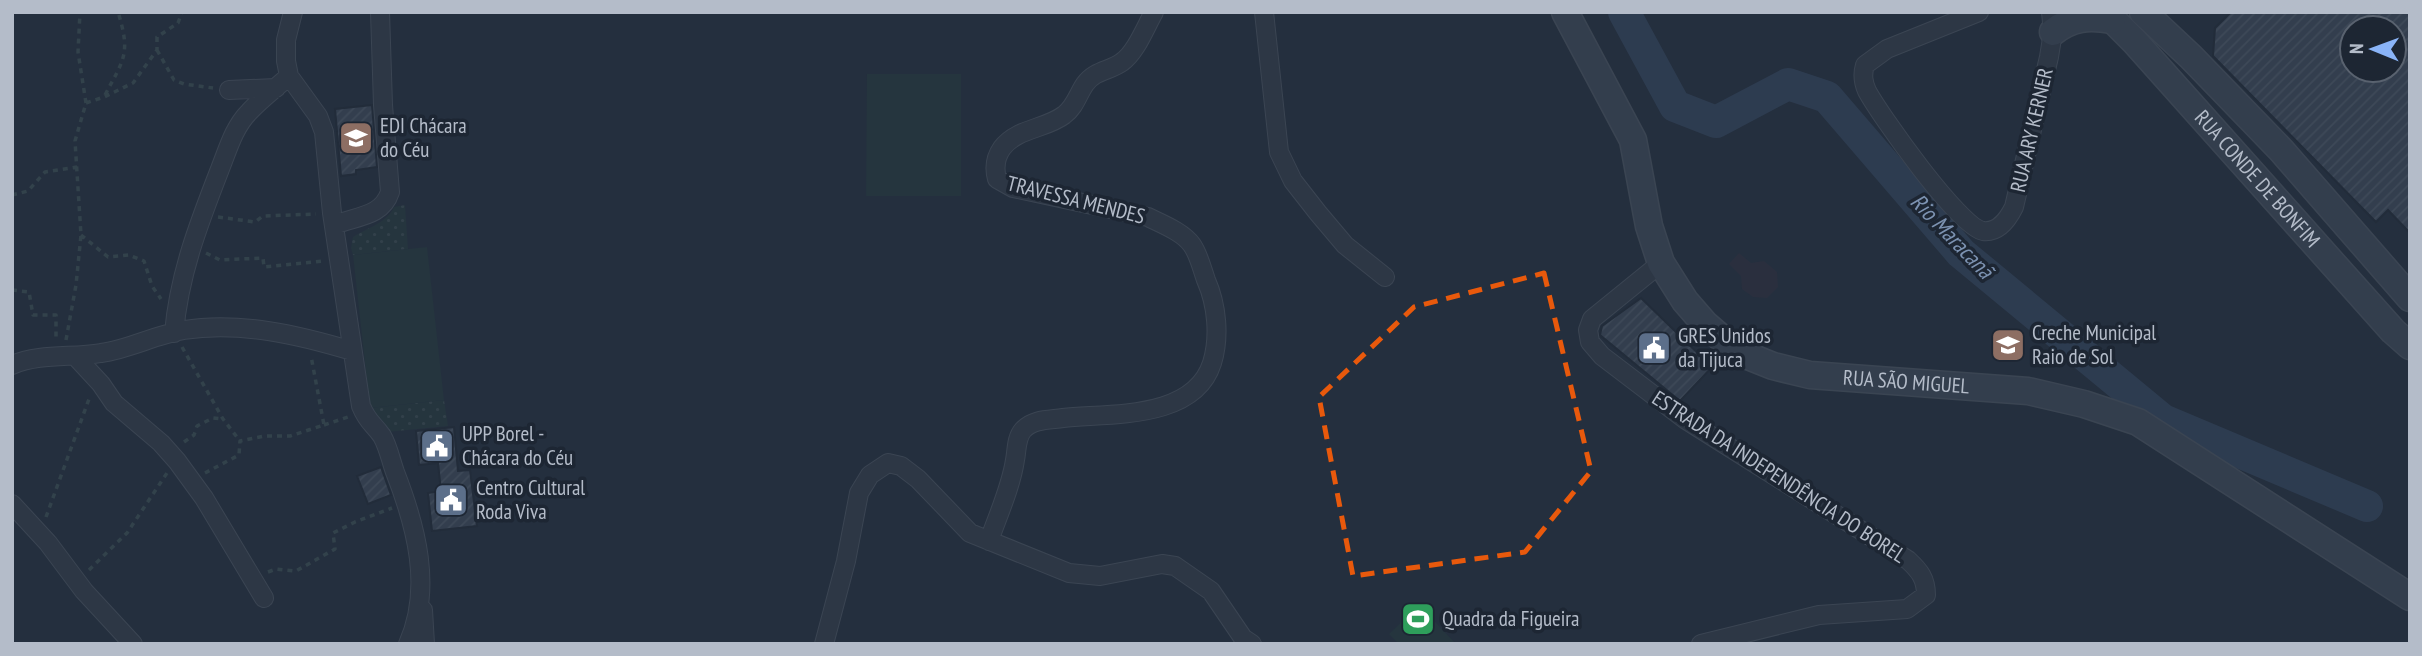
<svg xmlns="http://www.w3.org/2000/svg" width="2422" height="656" viewBox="0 0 2422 656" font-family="'PT Sans Narrow',sans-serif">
<defs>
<pattern id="green-dots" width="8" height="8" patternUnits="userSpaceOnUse" patternTransform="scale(1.75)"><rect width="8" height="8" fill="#263c3f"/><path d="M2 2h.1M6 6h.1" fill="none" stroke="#435659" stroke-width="1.8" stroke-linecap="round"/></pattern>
<pattern id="building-hatch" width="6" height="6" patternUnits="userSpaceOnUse" patternTransform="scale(1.75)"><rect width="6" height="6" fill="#455162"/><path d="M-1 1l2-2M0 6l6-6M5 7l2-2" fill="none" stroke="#5d6877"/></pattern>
</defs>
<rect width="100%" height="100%" fill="#242f3e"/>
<!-- medical -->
<path fill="#32303f" d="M1739 253 1751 263 1764 261 1777 272 1778 287 1767 298 1753 297 1742 289 1741 276 1729 264Z"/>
<!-- green -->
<path fill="url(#green-dots)" d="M405 205 408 249 353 255 351 248 353 237C367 228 388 222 394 207Z
M444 400 448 426 387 432 370 408Z"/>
<!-- pitch -->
<path fill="#263c3f" d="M867 74H961V196H866Z
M427 247 444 400 370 408 353 255Z
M1419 605 1456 644H1399L1389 634Z"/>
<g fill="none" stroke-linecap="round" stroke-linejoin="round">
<!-- river -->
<path stroke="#394c67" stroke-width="32" d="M1624 12 1675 106 1716 122 1788 84 1827 97 1961 253 2163 420 2367 506"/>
</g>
<!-- building -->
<path fill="url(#building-hatch)" stroke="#1f2835" stroke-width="2" fill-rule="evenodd" d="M2231 12H2410V233L2388 210 2376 222 2213 56 2215 28ZM2352 28H2394V70H2352Z
M372 105 377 167 356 170V174L341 176 335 109Z
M1641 298 1712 367 1680 401 1600 335 1602 326Z
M454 427 458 471 470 470 477 526 432 531 428 493 441 491 438 463 419 465 416 431Z
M381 467 391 495 368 504 357 476Z"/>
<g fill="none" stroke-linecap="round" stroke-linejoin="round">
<!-- street casing -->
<g stroke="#565f6c" stroke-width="20">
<path id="street" d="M293 12 286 40V61L289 76 318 116 324 132 332 213 361 406C368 423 373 423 382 436 388 446 391 461 395 472 416 526 433 588 408 644
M1264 12 1279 152 1293 181 1318 213 1345 245 1385 277
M1979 12 1887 49 1865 65C1862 75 1863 82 1867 91 1880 115 1959 227 1983 231 1999 233 2008 219 2014 207L2049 57 2053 32 2051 12
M229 90 276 88
M334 225C356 216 382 217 390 192L383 105 380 12
M1661 263 1592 319 1588 330 1590 342 1602 356 1686 420 1908 560C1920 571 1926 579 1926 595L1907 609 1819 615 1701 644
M174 333C179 274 199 223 220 169 228 149 234 127 249 112 261 99 276 88 289 76
M76 357 101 384 114 403 161 443 177 461 204 498 264 598
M12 365C40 353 72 358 101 353 129 349 155 335 184 330 239 321 299 335 352 351
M12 504 48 543 84 591 133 644
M989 541C998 515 1011 487 1015 460 1017 450 1016 438 1023 430 1033 419 1049 420 1063 418 1110 413 1194 420 1212 363 1220 337 1217 305 1206 280 1202 269 1199 255 1192 245 1183 232 1162 224 1148 217L1013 188 997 179C994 168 995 158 1002 148 1017 128 1046 129 1064 115 1075 107 1078 94 1085 84 1095 70 1110 71 1122 62 1136 52 1145 28 1154 12
M423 610 425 644
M824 644 846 561 859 493 870 475 888 463 901 466 918 479 970 533 1069 573 1100 576 1162 564 1175 566 1211 591 1243 638 1252 644"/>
</g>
<!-- secondary casing -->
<g stroke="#565f6c" stroke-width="29">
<g id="secondary">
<path id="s1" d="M1565 12 1633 140 1649 226 1661 263 1685 301 1705 324 1727 343 1748 356 1773 366 1810 375 2028 391 2084 404 2138 422 2410 597"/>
<path id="s2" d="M2105 12 2135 42 2393 331 2410 346"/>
<path d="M2143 12 2191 57 2281 150 2410 298"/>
<path d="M2053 32C2072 17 2089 16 2112 20"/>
</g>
</g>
<!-- path -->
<path stroke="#44595c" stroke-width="3.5" stroke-dasharray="5 5" stroke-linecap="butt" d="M157 50 174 80 184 84 213 88
M105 95C124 59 131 54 118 12
M86 103 104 97 133 83 157 50V37L178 23 182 12
M12 195 28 191 45 172 77 167
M218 217 255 222 263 216 316 214
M81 235 108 257 129 255 144 261 152 286 161 299
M206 253 220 260 263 258 264 267 323 261
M12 290 29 292 33 315H56V340
M66 340 76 285 81 235 75 141 86 103 78 52 80 12
M182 347 223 419 240 441
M324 425 348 417
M184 442 194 435 197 426 213 418 223 419
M205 473 239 455 240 441 265 436H290L324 425 311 356
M46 517 89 399
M89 570 127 533 167 473
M268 572 276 569 296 571 335 549 333 533 355 522 392 508"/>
<!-- street -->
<use href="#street" stroke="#38414e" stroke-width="18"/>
<!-- secondary -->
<use href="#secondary" stroke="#465061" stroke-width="26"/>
</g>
<!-- marked area -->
<path d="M0 0H2422V656H0ZM1544 273 1591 471 1525 552 1353 576 1319 397 1414 307Z" fill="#242f3e" fill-opacity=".55" fill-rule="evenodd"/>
<path fill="none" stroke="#e8590c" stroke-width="5" stroke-dasharray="14 9" stroke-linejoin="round" d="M1544 273 1591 471 1525 552 1353 576 1319 397 1414 307Z"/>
<!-- icons -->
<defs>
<g id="school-square" transform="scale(1.75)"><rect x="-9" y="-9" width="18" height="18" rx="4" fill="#8d6e63" stroke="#1d2633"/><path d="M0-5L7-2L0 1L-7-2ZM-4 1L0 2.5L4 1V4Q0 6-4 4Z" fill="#fff"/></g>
<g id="civic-square" transform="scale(1.75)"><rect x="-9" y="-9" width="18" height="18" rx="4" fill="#5c6f8a" stroke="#1d2633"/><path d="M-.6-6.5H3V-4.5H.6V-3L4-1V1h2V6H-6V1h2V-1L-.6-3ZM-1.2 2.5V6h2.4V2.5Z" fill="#fff"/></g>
<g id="stadium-square" transform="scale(1.75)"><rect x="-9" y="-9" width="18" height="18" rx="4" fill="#2e9e5b" stroke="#1d2633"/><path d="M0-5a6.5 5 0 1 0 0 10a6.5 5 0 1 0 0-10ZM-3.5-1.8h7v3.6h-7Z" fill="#fff"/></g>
</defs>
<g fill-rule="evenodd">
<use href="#school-square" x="356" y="138"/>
<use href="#school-square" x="2008" y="345"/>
<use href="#civic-square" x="1654" y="348"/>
<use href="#civic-square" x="437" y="446"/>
<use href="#civic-square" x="451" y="500"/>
<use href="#stadium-square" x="1418" y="619"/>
</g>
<g text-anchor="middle" stroke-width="7" stroke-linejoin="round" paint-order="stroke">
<!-- poi labels -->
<g font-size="21" fill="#b4bcc9" stroke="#1d2633" text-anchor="start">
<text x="380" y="133">EDI Chácara<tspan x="380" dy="24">do Céu</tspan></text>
<text x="2032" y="340">Creche Municipal<tspan x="2032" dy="24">Raio de Sol</tspan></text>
<text x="1678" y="343">GRES Unidos<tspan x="1678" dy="24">da Tijuca</tspan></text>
<text x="462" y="441">UPP Borel -<tspan x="462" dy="24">Chácara do Céu</tspan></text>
<text x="476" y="495">Centro Cultural<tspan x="476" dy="24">Roda Viva</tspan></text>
<text x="1442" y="626">Quadra da Figueira</text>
</g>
<!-- street labels -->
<g font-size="21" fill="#b4bcc9" stroke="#1d2633">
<text transform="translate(2032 130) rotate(-77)" y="7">RUA ARY KERNER</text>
<text dy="7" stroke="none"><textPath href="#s2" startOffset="226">RUA CONDE DE BONFIM</textPath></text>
<text transform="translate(1076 200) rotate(14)" y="7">TRAVESSA MENDES</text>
<text dy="7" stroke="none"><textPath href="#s1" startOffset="562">RUA SÃO MIGUEL</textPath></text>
<text transform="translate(1779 477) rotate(33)" y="7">ESTRADA DA INDEPENDÊNCIA DO BOREL</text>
</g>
<!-- water labels -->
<g font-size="23" font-style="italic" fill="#7c92b1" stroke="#1d2633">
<text transform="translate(1952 236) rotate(46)" y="8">Rio Maracanã</text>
</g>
</g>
<!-- border -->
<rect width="2422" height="656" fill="none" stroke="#b4bcc9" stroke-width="28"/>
<!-- north arrow -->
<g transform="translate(2373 49) rotate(271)"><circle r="33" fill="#1d2633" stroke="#59626f" stroke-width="2"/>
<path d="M0-5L12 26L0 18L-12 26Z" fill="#8ab4f8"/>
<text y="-10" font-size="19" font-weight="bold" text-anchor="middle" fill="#b4bcc9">N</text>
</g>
</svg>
